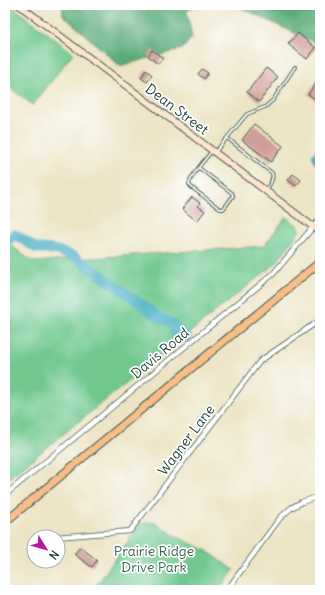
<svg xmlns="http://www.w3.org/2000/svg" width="325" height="595" viewBox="0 0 325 595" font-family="Delius,sans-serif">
<rect width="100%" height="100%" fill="#fff"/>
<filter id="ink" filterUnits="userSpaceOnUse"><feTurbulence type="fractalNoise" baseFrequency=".025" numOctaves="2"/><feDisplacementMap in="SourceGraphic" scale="8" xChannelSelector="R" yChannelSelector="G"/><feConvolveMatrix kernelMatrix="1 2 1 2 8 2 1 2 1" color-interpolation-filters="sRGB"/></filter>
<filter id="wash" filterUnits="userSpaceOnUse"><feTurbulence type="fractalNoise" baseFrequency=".012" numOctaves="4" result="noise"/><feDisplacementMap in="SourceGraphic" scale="16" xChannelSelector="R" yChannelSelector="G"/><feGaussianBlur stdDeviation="0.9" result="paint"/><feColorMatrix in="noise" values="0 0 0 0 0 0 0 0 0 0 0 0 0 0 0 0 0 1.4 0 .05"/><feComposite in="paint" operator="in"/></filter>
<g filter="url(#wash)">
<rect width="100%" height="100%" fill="#ece4c5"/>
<!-- green -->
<path fill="#6fc88f" stroke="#478262" d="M5 5H10L73 53 33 105 6 85 5 86Z
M286 217 299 227 300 230 276 263 5 481V241L33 262 264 246Z
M148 522 156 523 172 534 190 543 207 551 234 570 219 590H93L140 524Z"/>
<!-- forest -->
<path fill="#5bac7a" stroke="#3d7457" d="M62 5H196L187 11 192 38 182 49 120 66 63 15Z
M235 5H316L320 7V45Z"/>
<!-- water -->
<path fill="#44aec3" stroke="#32767c" d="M320 146V167L315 164 312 155Z"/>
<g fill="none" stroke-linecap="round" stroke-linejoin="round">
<!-- river -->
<path stroke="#44aec3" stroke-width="10" d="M5 244 14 234 36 248 56 250 75 257 140 303 161 319C167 320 175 325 177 330L175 333 176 334 181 333 187 337"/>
</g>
<g id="blocks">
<!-- building -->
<path fill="#d09e9a" d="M298 33 316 48 307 59 288 44Z
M152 50 163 58 158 64 148 56Z
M266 68 278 77 259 102 247 92Z
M202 69 208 73 204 79 198 74Z
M146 70 152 75 147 82 141 78Z
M320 78V103L308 94Z
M254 124 283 146 271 162 242 140Z
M293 174 301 180 296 186 288 180Z
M192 197 200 203 198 206 205 211 197 221 182 209Z
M80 547 97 560 92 567 74 554Z"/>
</g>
</g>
<g filter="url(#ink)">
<use href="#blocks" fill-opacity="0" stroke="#3e564a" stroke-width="1"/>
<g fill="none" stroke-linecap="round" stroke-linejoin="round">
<!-- lane casing -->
<g stroke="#3e564a" stroke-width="4">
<path id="lane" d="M227 138 272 173C274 179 270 184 267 189
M216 151 247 114 265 107 273 100 295 67
M199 168 232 193 233 196 225 207 223 209H220L191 187 189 184C192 173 205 160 212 151"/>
</g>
<!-- street casing -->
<g stroke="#3e564a" stroke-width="6">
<path id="street" d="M5 495 112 407 273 274 320 219
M56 537 130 531 260 361 320 320
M227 590 280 518 291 508 302 502 320 496
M317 590 320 585"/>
</g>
<!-- secondary casing -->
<g stroke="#3e564a" stroke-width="8">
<path id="secondary" d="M19 5 266 191 320 232"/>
</g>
<!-- primary casing -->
<g stroke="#3e564a" stroke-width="9">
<path id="primary" d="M5 522 320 262"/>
</g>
<!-- lane -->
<use href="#lane" stroke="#fff" stroke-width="2"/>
<!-- street -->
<use href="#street" stroke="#fff" stroke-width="4.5"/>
<!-- secondary -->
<use href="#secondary" stroke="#fce5cf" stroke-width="6"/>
<!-- primary -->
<use href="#primary" stroke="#f7be87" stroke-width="7"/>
</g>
</g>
<g text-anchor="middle" stroke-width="3.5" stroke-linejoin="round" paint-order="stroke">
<!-- street labels -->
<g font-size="14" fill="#1f3d34" stroke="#fff">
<text transform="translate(177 109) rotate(37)" y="5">Dean Street</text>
<text transform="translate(160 353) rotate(-40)" y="5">Davis Road</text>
<text transform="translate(186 440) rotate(-53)" y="5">Wagner Lane</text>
</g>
<!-- park labels -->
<g font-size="14" fill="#37674f" stroke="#fff">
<text x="154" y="556">Prairie Ridge<tspan x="154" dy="16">Drive Park</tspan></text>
</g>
</g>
<!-- margin -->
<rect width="325" height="595" fill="none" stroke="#fff" stroke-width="20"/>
<!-- north arrow -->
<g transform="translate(46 549) rotate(127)"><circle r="19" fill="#ffffff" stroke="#a5b1ae"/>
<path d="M0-3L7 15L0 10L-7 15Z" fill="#b5179e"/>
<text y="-6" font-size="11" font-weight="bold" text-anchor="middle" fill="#1f3d34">N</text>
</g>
</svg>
